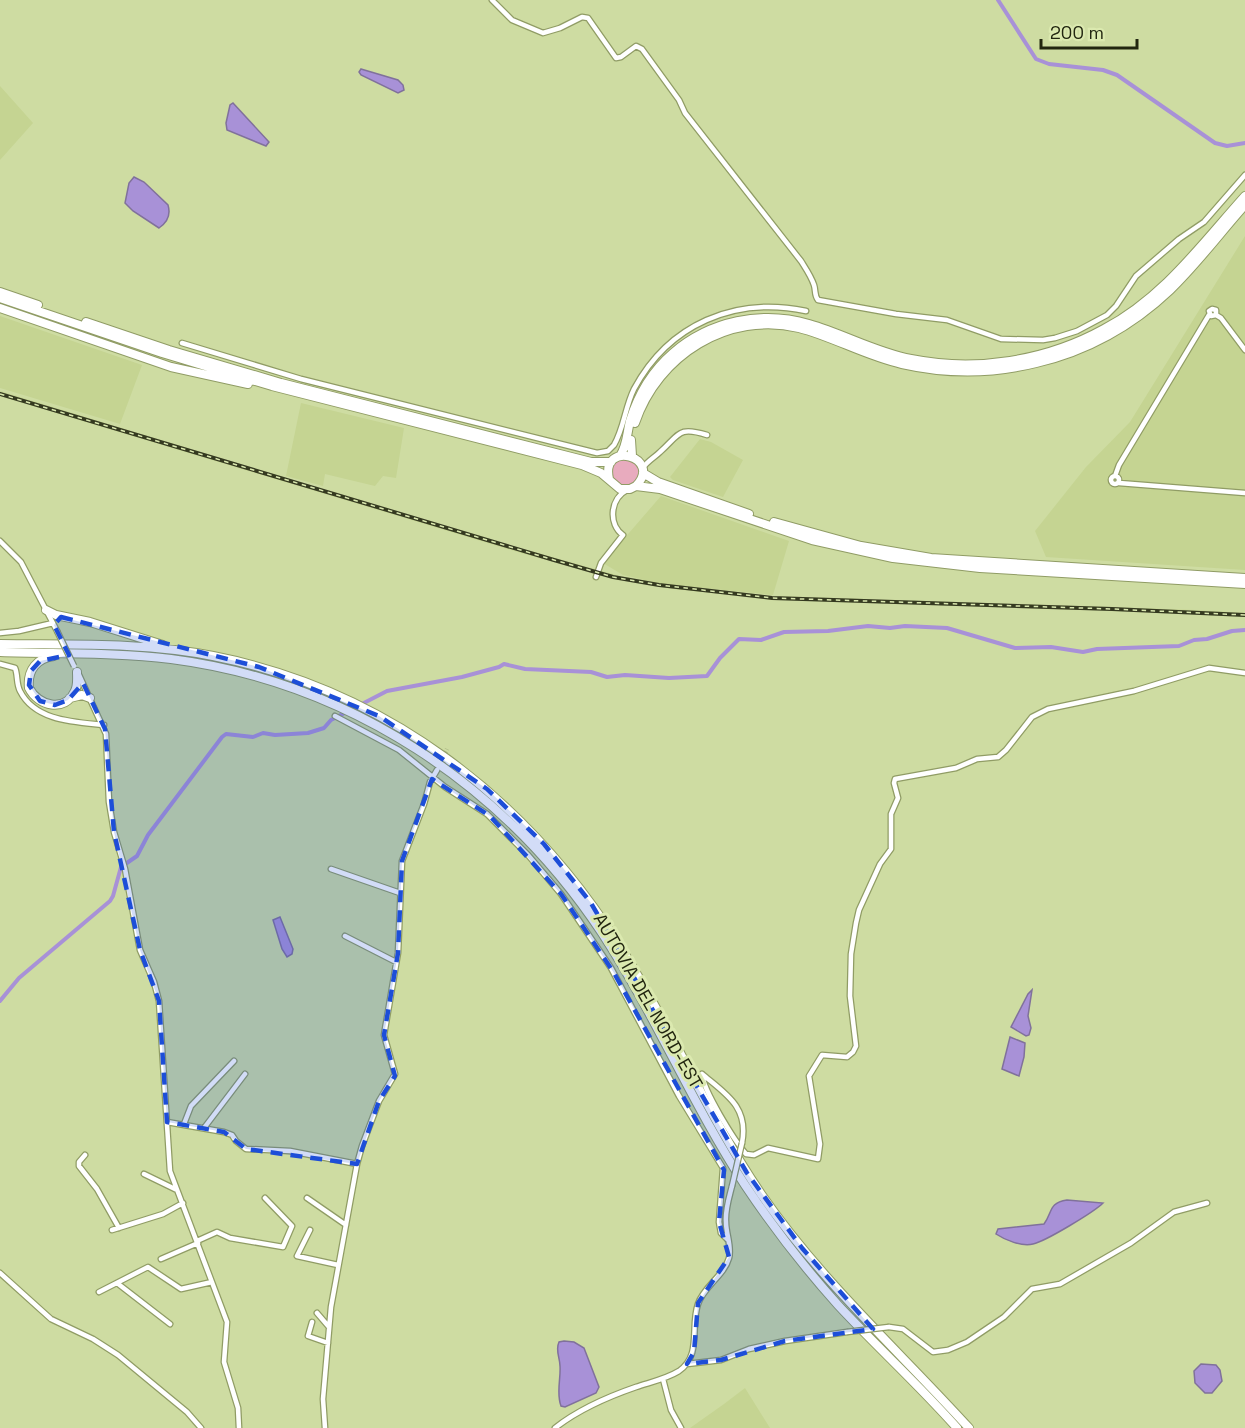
<svg xmlns="http://www.w3.org/2000/svg" width="1245" height="1428" viewBox="0 0 1245 1428" font-family="'Space Grotesk',sans-serif">
<rect width="100%" height="100%" fill="#cedca2"/>
<!-- built -->
<path fill="#c5d492" d="M0 86 33 123 0 160Z
M1245 236V570L1046 557 1035 531 1086 467 1130 422Z
M0 316 142 365 120 424 0 388Z
M0 391 486 539 620 576 646 580 623 575 603 563 661 496 789 541 773 595 683 586 772 596 1195 610 1245 613V617L1152 612 782 600 674 589 614 578 521 553 0 396Z
M301 403 404 428 396 478 383 476 375 486 325 474 323 486 286 476Z
M700 439 711 442 743 460 723 497 673 480 670 477Z
M745 1388 770 1428H690L724 1404Z"/>
<!-- green -->
<path fill="#e8abbe" d="M611 472a14 14 0 1 1 28 0a14 14 0 1 1-28 0Z"/>
<!-- water -->
<path fill="#a891d7" stroke="#80719b" stroke-width="1.5" d="M361 69 398 80 403 85 404 90 398 93 361 75 359 72Z
M233 103 269 142 266 146 227 130 226 123 230 105Z
M134 177 144 182 168 205C171 215 168 222 159 228L133 211 125 203 129 183Z
M280 917 293 949 292 954 287 957 282 949 273 920Z
M1032 990 1028 1016 1031 1028 1029 1035 1026 1036 1011 1027 1028 994Z
M1010 1037 1025 1043 1024 1057 1019 1076 1002 1069Z
M1067 1200 1103 1203C1094 1212 1046 1241 1033 1244 1022 1247 1005 1240 996 1234L998 1229 1044 1224C1053 1212 1048 1203 1067 1200Z
M564 1341 574 1342 584 1348 599 1387 596 1393 565 1407 561 1406C556 1393 561 1379 560 1366 560 1358 555 1350 559 1342Z
M1201 1364 1216 1365 1220 1370 1222 1381 1212 1393H1205L1195 1383 1194 1371Z"/>
<g fill="none" stroke-linecap="round" stroke-linejoin="round">
<!-- canal -->
<path stroke="#a891d7" stroke-width="4" d="M998 0 1036 59 1049 64 1103 70 1117 75 1215 143 1227 146 1245 143
M0 1001 19 978 110 901 113 896 121 867 137 856 148 835 222 737 226 734 253 737 263 733 275 735 308 733 324 728 331 720 387 691 462 677 499 667 504 664 525 669 591 672 607 677 625 675 669 678 707 676 720 658 739 639 761 640 784 632 828 631 868 626 890 628 905 626 947 628 1015 648 1051 647 1083 652 1097 649 1179 646 1194 640 1207 639 1232 631 1245 630"/>
<!-- minor-tunnel -->
<path stroke="#acb885" stroke-width="4.5" stroke-dasharray="4.5 2" stroke-linecap="butt" d="M438 767 447 749"/>
<!-- minor casing -->
<g stroke="#909c65" stroke-width="7">
<path id="minor" d="M492 0 512 20 543 33 560 28 582 17 588 18 616 58 621 57 636 46 642 49 679 100 685 113 801 261C806 269 811 276 814 285 816 291 814 295 818 300L896 314 947 320 1001 339 1043 340 1055 338 1077 331 1107 315 1116 306 1136 276 1179 239 1204 222 1245 175
M1216 315 1211 316 1209 311 1212 309 1216 310V315L1221 318 1245 350
M182 343 301 379 597 453 608 451 614 445C624 428 625 407 634 389 669 324 735 296 806 311
M642 469C647 461 654 458 660 452 680 434 678 426 707 435
M1111 480a4 4 0 1 1 8 0a4 4 0 1 1-8 0Z
M1115 476 1119 465 1209 315
M1119 483 1245 493
M0 541 21 562 57 631
M596 577 601 563 623 535C608 524 610 499 627 490
M0 633 19 631 53 623
M0 664 15 668C18 675 16 683 20 691 35 721 74 722 104 725
M79 675 106 734 109 802 114 832 125 869 140 950 154 982 159 1001 170 1171 227 1322 224 1362 238 1408 239 1428
M335 716 399 750 445 787 487 814 528 855 561 894 611 968 679 1096 723 1168 719 1222 721 1233 728 1240
M331 869 400 893
M345 936 396 962
M702 1074C703 1090 734 1140 746 1154L754 1155 768 1148 818 1159 820 1144 809 1076 822 1055 847 1057 853 1052 856 1046 850 996 851 954 856 923 859 910 880 864 891 849V814L898 798 894 783 895 779 956 768 977 759 998 757 1006 750 1032 717 1048 709 1134 691 1209 668 1245 673
M702 1074C726 1094 749 1107 742 1143
M167 1122 224 1132 232 1135 236 1141 246 1149 290 1151 357 1164
M184 1124 191 1106 234 1061
M204 1128 245 1074
M85 1155 79 1162V1166L97 1189 119 1228
M144 1174 177 1190
M307 1198 346 1225
M112 1230 163 1214 183 1203
M310 1230 297 1256 338 1265
M197 1241 217 1232 230 1238 283 1247 292 1226 265 1198
M161 1259 198 1243
M0 1273 51 1319 93 1339 118 1355 187 1412 201 1428
M117 1283 170 1324
M99 1292 148 1267 181 1289 212 1282
M317 1313 329 1327
M312 1322 308 1336 328 1343
M889 1327 903 1329 933 1352 948 1350 967 1342 1004 1317 1032 1289 1060 1284 1131 1243 1174 1212 1207 1203
M687 1364 721 1360 749 1349 785 1341 847 1332
M663 1379 671 1410 681 1428
M325 1428 323 1399 331 1307 357 1164 362 1146 379 1101 395 1074 384 1035 398 953 402 861 424 804 430 782 437 770
M555 1428C579 1409 607 1397 636 1387 651 1382 666 1379 679 1371 702 1355 690 1327 698 1304 704 1286 724 1276 729 1258 732 1247 726 1234 726 1222 725 1210 729 1198 732 1186"/>
</g>
<!-- highway casing -->
<g stroke="#909c65" stroke-width="10">
<path id="highway" d="M0 292 38 305
M0 298 162 353 272 386 582 465 601 473 620 489H630L636 486 660 489 812 540 893 558 980 568 1245 584
M0 308 171 367 248 384
M86 322 169 350 281 383 591 462H611
M635 423C658 355 728 311 799 328 834 337 866 356 902 364 946 374 992 374 1036 363 1087 351 1133 325 1170 290 1197 264 1220 233 1245 205
M631 440 632 456
M620 456C627 446 627 433 630 421 638 395 652 371 673 353 710 321 762 310 809 324 844 334 875 352 911 359 976 372 1046 361 1104 329 1163 298 1201 245 1245 196
M643 473 658 482 749 514
M609 479C600 439 664 457 636 486
M774 522 861 546 931 558 1245 578
M46 610 56 615 90 622 163 645
M0 644C71 645 143 642 213 656 386 690 526 798 619 945 671 1026 707 1115 761 1194 821 1281 899 1351 969 1428
M0 652C57 654 114 652 171 659 349 682 504 785 602 933 655 1014 692 1104 745 1185 773 1227 804 1267 838 1305 877 1347 919 1385 957 1428
M54 656C37 658 27 670 29 688 38 706 65 713 75 691 78 685 77 678 77 672
M70 698 82 695 90 698"/>
</g>
<!-- minor -->
<use href="#minor" stroke="#fff" stroke-width="4.5"/>
<!-- highway -->
<use href="#highway" stroke="#fff" stroke-width="8"/>
<!-- rail casing -->
<g stroke="#353a20" stroke-width="4">
<path id="rail" d="M0 394 554 560 613 577 659 585 772 598 1112 609 1245 615"/>
</g>
<!-- rail -->
<use href="#rail" stroke="#dbe9af" stroke-width="1.5" stroke-dasharray="4.5" stroke-linecap="butt"/>
<!-- minor-bridge casing -->
<g stroke="#909c65" stroke-width="7" stroke-linecap="butt">
<path id="minor-bridge" d="M57 631 74 666
M732 1186 742 1143
M847 1332 889 1327"/>
</g>
<!-- minor-bridge -->
<use href="#minor-bridge" stroke="#fff" stroke-width="4.5"/>
</g>
<!-- marked area -->
<path fill="#1d4ed8" fill-opacity="0.2" stroke="#1d4ed8" stroke-width="4.5" stroke-dasharray="12 8" stroke-linejoin="round" d="M61 617 259 667 379 716 487 789 544 844 591 903 747 1173 802 1248 873 1329 785 1341 721 1360 687 1364 694 1352 698 1303 729 1257 719 1222 724 1170 614 973 561 894 490 816 432 779 402 861 398 953 384 1035 395 1076 379 1101 357 1164 246 1149 224 1132 167 1122 159 1001 140 950 114 832 105 729 83 683 68 700 55 705 40 701 29 685 31 671 40 661 69 655 54 625Z"/>
<g text-anchor="middle" stroke-width="6" stroke-linejoin="round" paint-order="stroke">
<!-- street labels -->
<g font-size="18" fill="#222610" stroke="#dbe9af">
<text transform="translate(648 1001) rotate(60)" y="6">AUTOVIA DEL NORD-EST</text>
</g>
</g>
<!-- scale -->
<path d="M1041 39v9h96v-9" fill="none" stroke="#222610" stroke-width="3"/>
<text x="1050" y="39" font-size="18" fill="#222610" stroke="#dbe9af" stroke-width="4.5" paint-order="stroke">200 m</text>
</svg>
